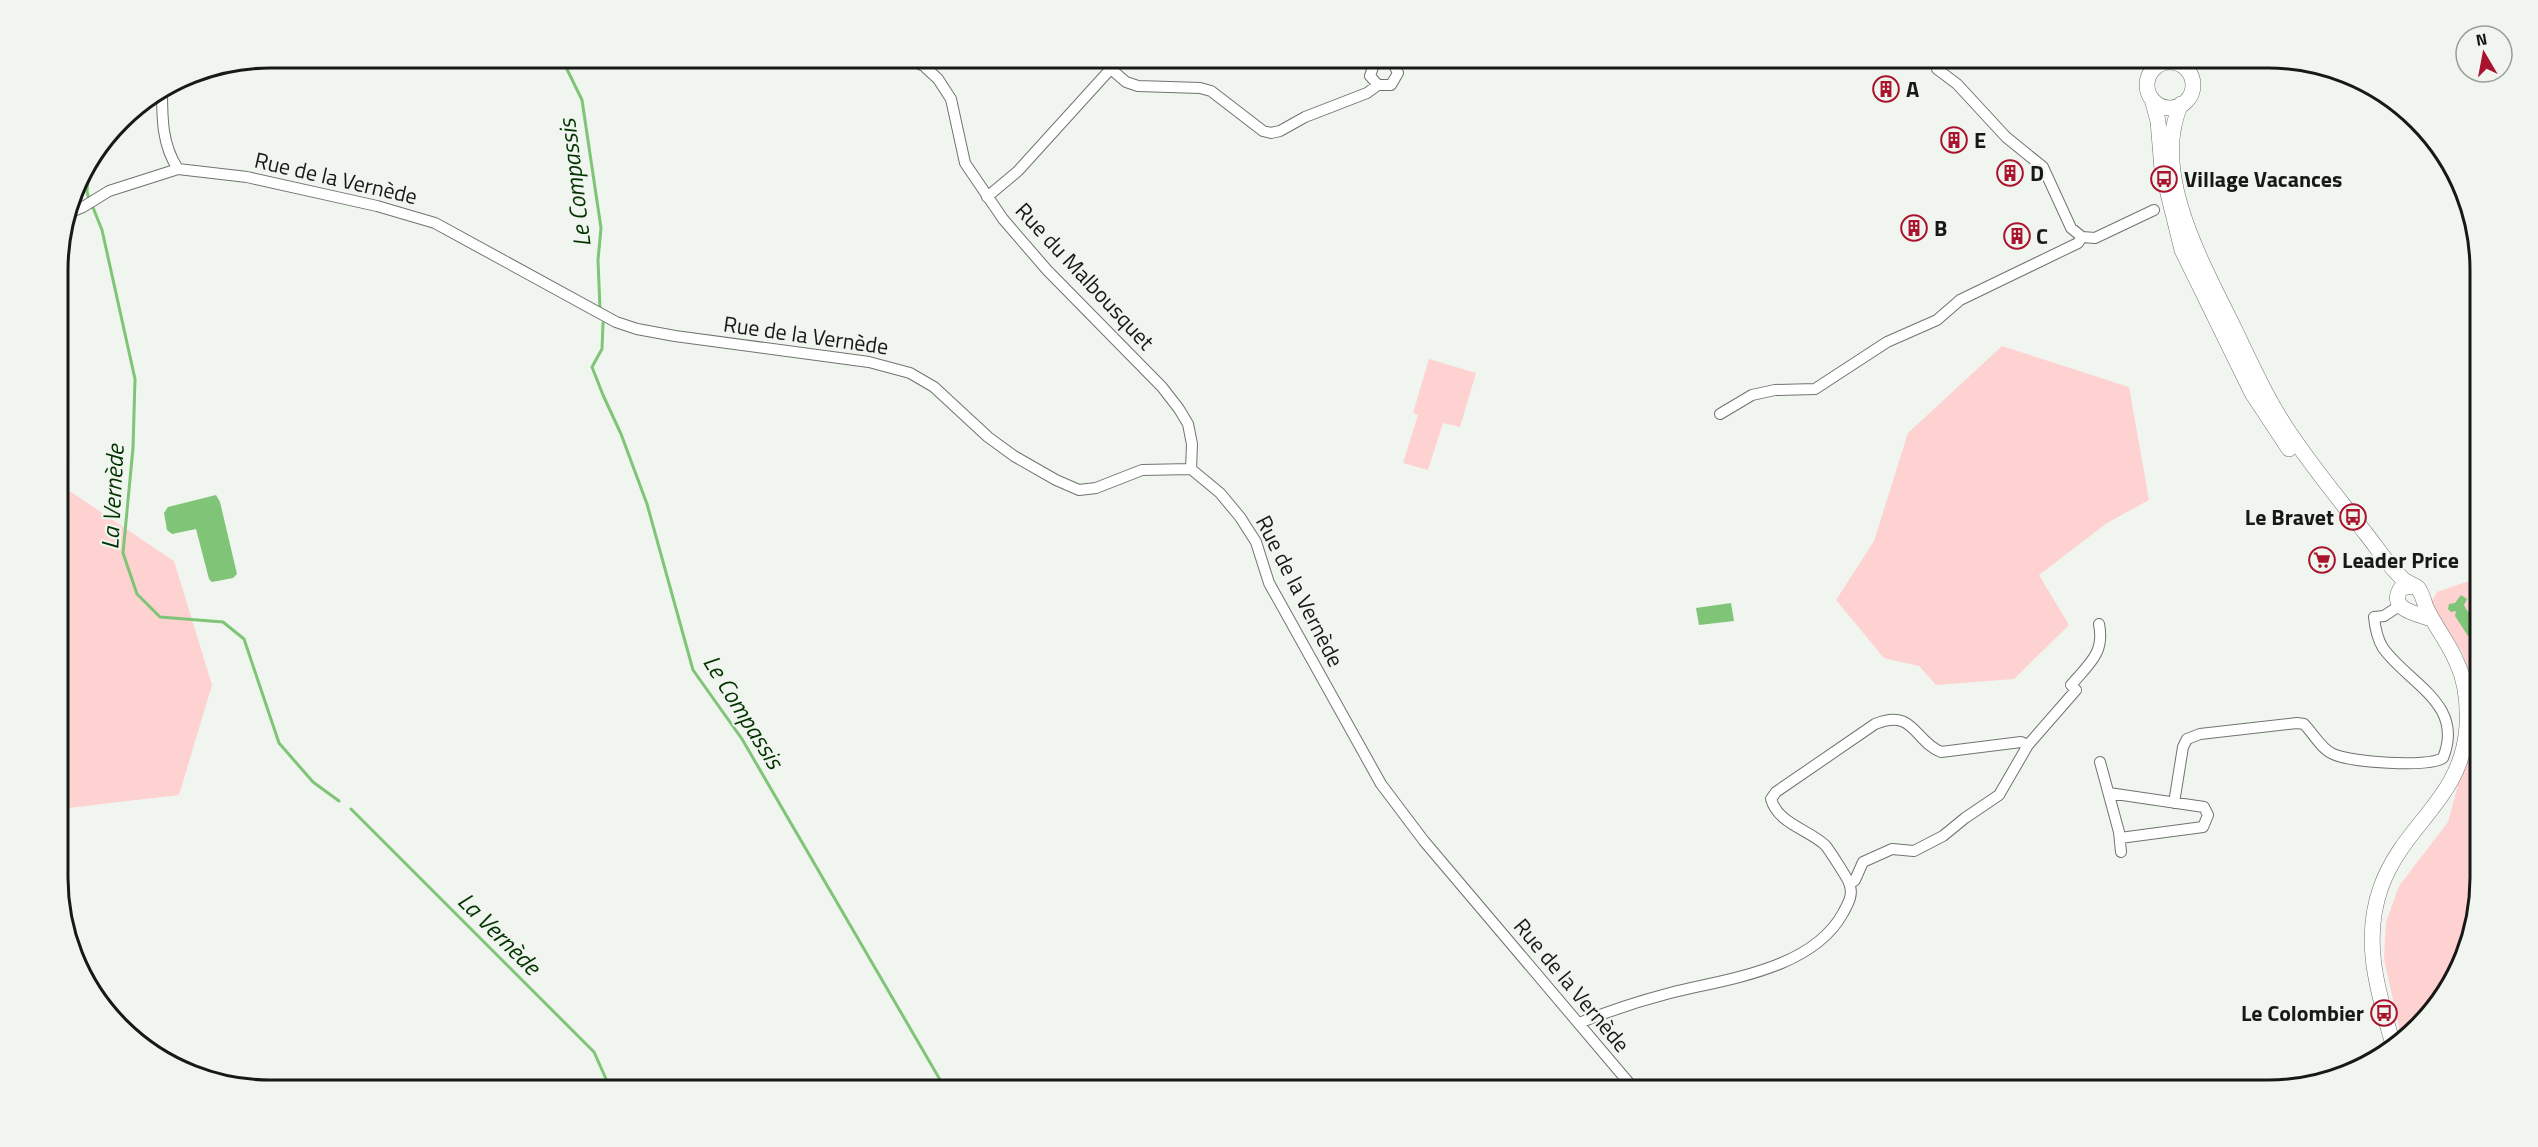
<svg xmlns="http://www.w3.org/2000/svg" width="2538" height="1147" viewBox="0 0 2538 1147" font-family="'Titillium Web',sans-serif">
<rect width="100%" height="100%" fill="#f0f5ef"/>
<!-- green -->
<path fill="#fed2d1" d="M2002 346 2129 387 2149 500 2107 523 2039 575 2069 625 2014 679 1936 685 1919 666 1884 658 1836 600 1874 541 1908 433Z
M1429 359 1476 373 1460 427 1443 423 1428 470 1403 463 1418 415 1413 413Z
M58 454 62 486 174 561 212 685 179 795 59 809Z
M2480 577 2481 877 2465 958 2402 1040 2384 959 2386 922 2399 886 2448 822 2475 722 2474 686 2462 652 2430 604 2437 592Z"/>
<!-- water -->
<path fill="#7fc477" d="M216 495 220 502 237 574 233 578 212 582 209 579 196 529 172 534 167 530 164 513 168 507Z
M2461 595 2467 599 2464 605C2467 613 2474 616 2478 620L2476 629 2468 636 2455 616 2456 611 2451 612 2448 609 2449 604 2455 603Z
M1731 603 1734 621 1699 625 1696 608Z"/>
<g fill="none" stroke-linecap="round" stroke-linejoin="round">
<!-- stream -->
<path stroke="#7fc477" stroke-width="3" d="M561 57 582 100 601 228 598 260 600 309
M89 162 87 192 89 199
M92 205 102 230 135 379 133 448 123 553 137 594 160 617 223 622 244 639 279 743 313 782 339 801
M603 323 602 349 592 367 603 395 621 434 647 504 693 670 742 739 946 1090
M351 809 594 1052 611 1090"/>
<!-- minor casing -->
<g stroke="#70746f" stroke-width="12">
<path id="minor" d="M904 57 924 66 938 79 951 99 965 163 1003 219 1047 270 1162 387 1179 409 1188 424 1192 444 1191 469
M1111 69 1126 82 1138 86 1200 88 1211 91 1263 131 1271 133 1280 131 1305 117 1367 93 1378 85H1391L1398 73 1392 61 1382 59 1374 64 1370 76 1378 85
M1937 69 1957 84 2006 137 2043 167 2071 228 2082 237 2095 238 2154 210
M162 90C162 118 162 145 178 169
M987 197 1018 171 1116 63
M69 213 83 207 109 191 178 169 247 177 377 206 435 223 616 322 637 329 675 336 869 362 910 373 934 387 988 437 1014 456 1056 480 1079 490 1096 488 1142 470 1191 469 1220 493 1240 517 1256 542 1269 583 1381 784 1424 841 1635 1090
M1720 414 1752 395 1775 390 1815 389 1887 342 1937 320 1960 300 2078 243 2082 237
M2028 745 2076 690 2071 685C2089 664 2105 653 2099 624
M2100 762 2119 832 2121 852
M2109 793 2204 807 2208 815 2203 827 2120 838
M2174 803 2183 747 2187 739 2200 734 2297 723 2304 724C2313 733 2321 749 2333 754 2350 762 2427 768 2443 758 2465 704 2409 684 2383 648 2378 640 2375 627 2374 617L2384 616 2399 606
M1579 1023C1609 1011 1639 1001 1670 993 1725 979 1812 970 1843 913 1848 904 1854 894 1849 883 1848 879 1828 848 1825 845 1808 829 1778 824 1771 799L1776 792 1875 724C1914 708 1914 741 1941 752L2021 742 2028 745 1999 795 1965 818 1943 836 1914 851 1892 849 1863 862 1855 880 1850 884"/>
</g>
<!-- secondary casing -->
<g stroke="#70746f" stroke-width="16">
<path id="secondary" d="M2147 85a23 23 0 1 1 46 0a23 23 0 1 1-46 0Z
M2152 99 2158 121 2162 169 2182 250 2252 393 2289 449
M2181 104C2149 173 2205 268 2235 330 2253 368 2271 408 2296 442 2318 474 2343 504 2367 535 2378 549 2390 568 2404 580 2408 583 2414 585 2418 588 2422 593 2424 602 2426 607 2435 627 2449 643 2457 663 2466 682 2468 705 2467 726 2462 800 2404 823 2381 887 2361 942 2379 995 2394 1048
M2413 586 2401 588C2387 609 2417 614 2432 619"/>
</g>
<!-- minor -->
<use href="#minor" stroke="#fff" stroke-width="10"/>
<!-- secondary -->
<use href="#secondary" stroke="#fff" stroke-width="15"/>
</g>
<!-- icons -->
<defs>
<g id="building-ring" transform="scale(1.35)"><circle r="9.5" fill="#f0f5ef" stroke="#aa132d" stroke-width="1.5"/><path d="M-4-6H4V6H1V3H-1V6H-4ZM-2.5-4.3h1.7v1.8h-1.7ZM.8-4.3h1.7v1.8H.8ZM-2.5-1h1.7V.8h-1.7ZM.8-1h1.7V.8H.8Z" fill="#aa132d"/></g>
<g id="bus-ring" transform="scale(1.35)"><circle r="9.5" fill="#f0f5ef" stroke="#aa132d" stroke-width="1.5"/><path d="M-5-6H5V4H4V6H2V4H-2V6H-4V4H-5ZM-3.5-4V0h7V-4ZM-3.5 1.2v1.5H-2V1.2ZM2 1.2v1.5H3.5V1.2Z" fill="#aa132d"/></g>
<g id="supermarket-ring" transform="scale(1.35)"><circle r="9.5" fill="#f0f5ef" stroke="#aa132d" stroke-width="1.5"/><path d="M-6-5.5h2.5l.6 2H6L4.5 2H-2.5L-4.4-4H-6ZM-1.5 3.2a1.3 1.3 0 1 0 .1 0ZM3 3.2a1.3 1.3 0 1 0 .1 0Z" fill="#aa132d"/></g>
</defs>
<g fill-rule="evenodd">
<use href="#building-ring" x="1886" y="89"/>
<use href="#building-ring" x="1954" y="140"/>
<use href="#building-ring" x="2010" y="173"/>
<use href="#bus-ring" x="2164" y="179"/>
<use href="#building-ring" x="1914" y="228"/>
<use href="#building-ring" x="2017" y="236"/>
<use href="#bus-ring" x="2353" y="517"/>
<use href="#supermarket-ring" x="2322" y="560"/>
<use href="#bus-ring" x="2384" y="1013"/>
</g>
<g text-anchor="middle" stroke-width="4.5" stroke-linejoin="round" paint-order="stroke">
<!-- poi labels -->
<g font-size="22" font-weight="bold" fill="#181917" stroke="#f0f5ef" text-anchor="start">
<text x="1906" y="97">A</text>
<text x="1974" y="148">E</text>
<text x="2030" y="181">D</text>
<text x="2184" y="187">Village Vacances</text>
<text x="1934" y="236">B</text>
<text x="2036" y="244">C</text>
<text x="2334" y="525" text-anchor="end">Le Bravet</text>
<text x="2342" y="568">Leader Price</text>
<text x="2364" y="1021" text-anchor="end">Le Colombier</text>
</g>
<!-- street labels -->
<g font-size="22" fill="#181917" stroke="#f0f5ef">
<text transform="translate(336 178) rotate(13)" y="8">Rue de la Vernède</text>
<text transform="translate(1085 276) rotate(47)" y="8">Rue du Malbousquet</text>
<text transform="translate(806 335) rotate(8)" y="8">Rue de la Vernède</text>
<text transform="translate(1300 591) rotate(63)" y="8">Rue de la Vernède</text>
<text transform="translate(1572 985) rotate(50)" y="8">Rue de la Vernède</text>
</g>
<!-- water labels -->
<g font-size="24" font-style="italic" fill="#033400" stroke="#f0f5ef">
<text transform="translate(575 183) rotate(-97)" y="8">Le Compassis</text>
<text transform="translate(113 497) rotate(-87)" y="8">La Vernède</text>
<text transform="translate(743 712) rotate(58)" y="8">Le Compassis</text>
<text transform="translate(499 934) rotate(45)" y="8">La Vernède</text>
</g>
</g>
<!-- crop -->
<path d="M0 0H2538V1147H0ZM270 68H2268A202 202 0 0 1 2470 270V878A202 202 0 0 1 2268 1080H270A202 202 0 0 1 68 878V270A202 202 0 0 1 270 68Z" fill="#f0f5ef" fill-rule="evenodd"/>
<path fill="none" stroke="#181917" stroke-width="3" d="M270 68H2268A202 202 0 0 1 2470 270V878A202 202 0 0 1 2268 1080H270A202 202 0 0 1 68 878V270A202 202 0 0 1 270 68Z"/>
<!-- north arrow -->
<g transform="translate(2484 54) rotate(350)"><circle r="28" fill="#f0f5ef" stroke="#9a9d99" stroke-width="1.5"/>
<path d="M0-4.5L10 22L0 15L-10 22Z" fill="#aa132d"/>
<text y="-9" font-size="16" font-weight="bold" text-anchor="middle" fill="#181917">N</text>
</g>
</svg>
